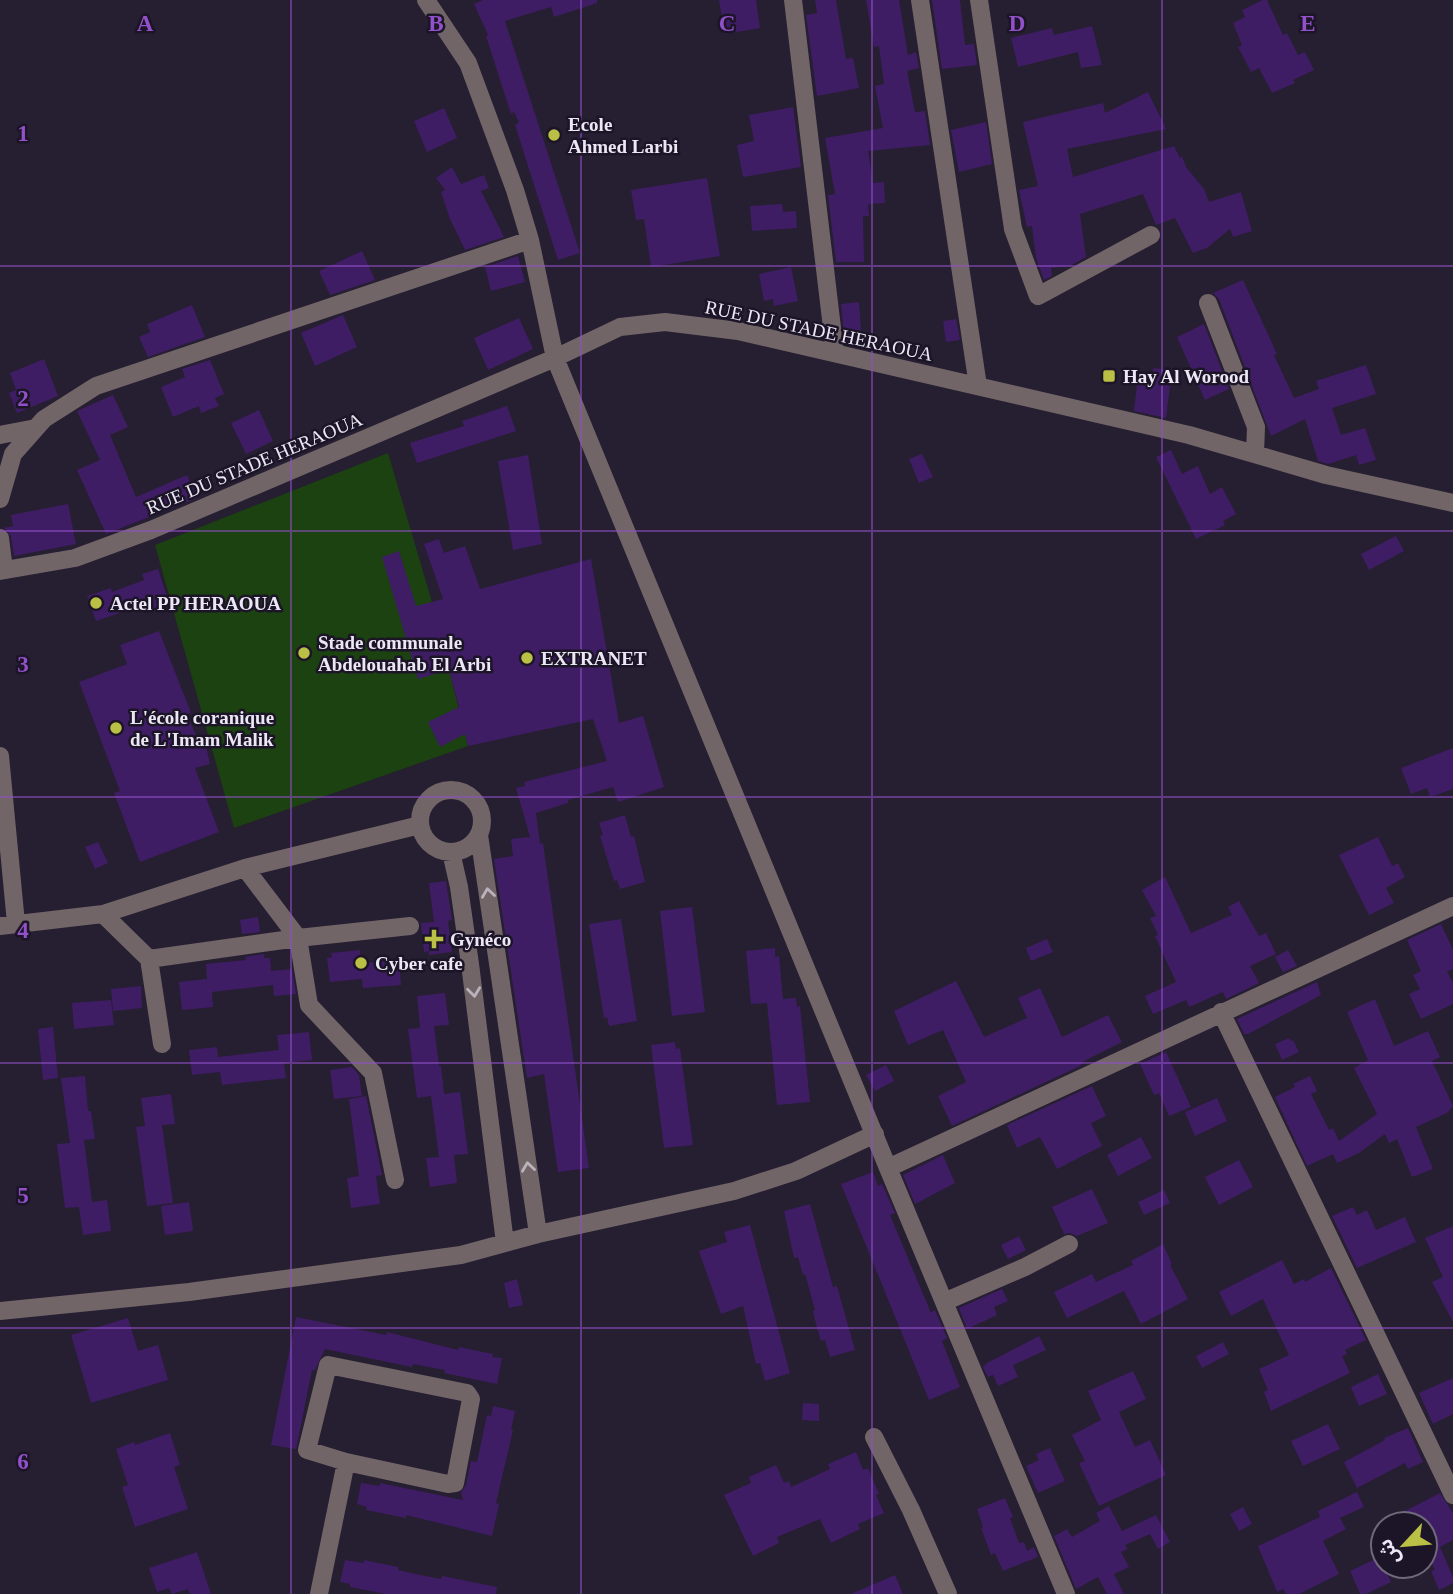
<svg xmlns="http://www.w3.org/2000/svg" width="1453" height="1594" viewBox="0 0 1453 1594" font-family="'Times New Roman','Noto Sans Arabic',serif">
<rect width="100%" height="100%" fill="#261e31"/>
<!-- pitch -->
<path fill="#1b4210" d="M388 453 432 602 468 746 234 828 155 545Z"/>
<!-- building -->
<path fill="#3f1d64" d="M483 0H597V3L554 17 551 7 505 21 580 253 558 260 515 125 519 122 514 112 511 114 486 36 488 35 474 4Z
M719 0H756L760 28 725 34Z
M815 0H836L846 59 853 58 859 88 817 96 806 15 817 13Z
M866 0H899L908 55 916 52 919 68 907 71 915 112 925 111 930 145 868 151 873 183 884 182 885 203 868 204 869 216H863L864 262H836L828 195 835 194 825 138 883 128 875 86 884 84 879 46 874 47Z
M932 0H960L965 45 974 44 977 65 942 69Z
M1263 0H1267L1283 35 1287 33 1298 55 1305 52 1314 70 1293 80 1295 83 1272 93 1259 68 1251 72 1238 47 1242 45 1233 23 1245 17 1242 10Z
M1092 26 1102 65 1081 68 1078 52 1018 67 1011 38 1052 28 1054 35Z
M1148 92 1166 129 1067 149 1073 177 1174 146 1180 158 1182 156 1186 167 1204 189 1209 202 1241 192 1252 231 1233 237 1230 229 1207 248 1193 253 1175 218 1156 225 1143 194 1080 214 1086 257 1070 266 1051 268 1052 276 1044 280 1036 258 1032 226 1027 227 1019 190 1038 186 1023 122 1103 103 1105 113Z
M793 107 801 167 743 177 737 145 754 141 749 115Z
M444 108 457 138 427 152 414 121Z
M986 122 992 164 959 172 951 130Z
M452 167 461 184 484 175 489 188 481 191 504 237 465 250 450 219 441 192 445 190 436 178Z
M707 178 720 256 651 267 644 219 636 220 631 190Z
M782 204 783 212 796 211 797 228 752 231 750 206Z
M362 251 375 280 330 295 319 271Z
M518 256 525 282 491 291 485 267Z
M791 267 798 301 774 306 773 299 764 301 759 274Z
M1243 280 1277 354 1274 355 1294 398 1319 389 1316 381 1366 365 1376 394 1332 408 1341 435 1365 428 1376 460 1359 465 1356 455 1328 464 1318 461 1305 419 1271 436 1219 299 1213 293Z
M859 302 862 345 853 346 845 344 841 304Z
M192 305 205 337 148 357 139 337 150 332 147 324Z
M343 315 357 347 315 366 301 333Z
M519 318 533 349 488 370 474 338Z
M956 319 960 340 946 342 943 321Z
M1204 324 1229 389 1205 400 1177 337Z
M44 359 58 396 17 413 9 393 16 390 10 373Z
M210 360 224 394 215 398 219 406 201 413 199 406 173 417 161 387 185 377 182 369Z
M1153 368 1172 370 1166 418 1134 411 1138 375 1152 377Z
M113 395 128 427 110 435 136 497 187 475 197 498 106 534 77 470 100 460 77 411Z
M507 406 516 431 417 463 410 443 464 426 462 421Z
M259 410 273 441 246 454 231 423Z
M1171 450 1182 474 1198 466 1210 494 1222 487 1236 514 1223 521 1225 525 1196 539 1156 457Z
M922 454 933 477 919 483 909 459Z
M528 455 542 544 513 550 498 461Z
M68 504 76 544 14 556 11 536 4 528 13 526 11 515Z
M1396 536 1404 551 1369 570 1361 554Z
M439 539 444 553 465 546 480 589 591 559 619 723 643 716 664 787 618 802 613 787 568 800V803L536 813 540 844 543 843 589 1168 558 1172 544 1074 527 1078 494 859 513 856 511 839 530 837 516 788 525 786 524 782 607 761 593 719 468 746 465 734 440 747 428 722 459 707 449 670 418 679 382 557 399 551 416 606 443 599 424 544Z
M158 569 169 603 154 608 152 602 96 621 87 596 111 588 112 592 144 580 142 574Z
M159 631 191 713 187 714 199 743 205 742 210 764 195 768 219 832 140 862 114 793 120 791 79 682 127 664 120 645Z
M1453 748V789L1430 797 1427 788 1411 794 1401 768Z
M625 815 631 837 634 836 645 882 620 889 617 880 614 881 600 836 603 835 599 823Z
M1378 837 1392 866 1398 863 1405 877 1386 888 1394 903 1369 915 1339 855Z
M98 842 108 863 95 869 85 847Z
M1165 877 1191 933 1232 915 1228 907 1239 901 1259 936 1266 933 1276 954 1250 966 1259 983 1226 999 1223 992 1189 1007 1186 1000 1153 1014 1145 996 1176 982 1155 936 1158 935 1150 918 1156 916 1142 890Z
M446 881 452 920 448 921 452 952 429 955V951L424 952 421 923 434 922 429 883Z
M692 907 705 1012 672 1016 660 911Z
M258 917 260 932 242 934 240 920Z
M621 919 637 1021 609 1026 607 1017 604 1018 589 924Z
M1441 924 1453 950V969L1447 971 1453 983V1004L1421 1019 1409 994 1420 989 1413 975 1421 971 1407 940Z
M1047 939 1053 952 1031 961 1026 948Z
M775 948V957L779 956 783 999 796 998 797 1007 800 1006 810 1102 777 1105 767 1003 751 1004 746 951Z
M360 950 361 963 399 960 401 985 363 988 362 979 330 982 327 958 332 957 331 953Z
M1288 950 1297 966 1283 972 1275 957Z
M264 954V958H270L271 971 292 969 296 994 274 996 273 985 212 992 213 1007 182 1010 179 982 207 979 206 964 246 960 245 957Z
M956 981 984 1037 1027 1018 1018 998 1040 988 1062 1037 1108 1015 1122 1042 1086 1060 1081 1064 1082 1065 952 1126 938 1096 966 1082 943 1030 908 1045 894 1011Z
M1317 982 1321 995 1248 1034H1244L1237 1019Z
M141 986 142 1008 113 1011 111 989Z
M445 993 449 1025 434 1026 439 1066H441L444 1094 460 1092 468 1154 454 1155 457 1183 430 1187 426 1158 439 1157 431 1096 417 1098 408 1029 420 1028 417 996Z
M1375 999 1394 1046 1428 1031 1440 1057 1432 1061 1453 1106 1447 1113 1416 1127 1433 1169 1412 1177 1397 1139 1389 1143 1385 1134 1359 1153 1337 1163 1333 1154 1307 1166 1275 1097 1295 1087 1293 1084 1310 1076 1317 1091 1311 1094 1329 1130 1333 1128 1339 1141 1377 1114 1354 1068 1368 1060 1347 1012Z
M111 1000 114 1025 74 1029 72 1003Z
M53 1027 58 1078 43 1080 38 1029Z
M309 1032 312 1060 284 1063 286 1078 222 1085 220 1072 192 1075 189 1050 217 1047 218 1057 279 1050 277 1035Z
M1289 1038 1291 1041 1293 1040 1299 1052 1282 1060 1275 1044Z
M675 1042 676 1049 680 1048 693 1145 664 1148 651 1045Z
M1166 1052 1191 1107 1169 1116 1159 1093 1154 1095 1140 1064Z
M886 1065 894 1081 875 1091 866 1075Z
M352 1067 359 1075 362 1096 334 1099 330 1070Z
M85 1076 88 1111H91L95 1139 84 1140 92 1202 107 1200 111 1231 83 1235 79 1207 65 1208 57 1144 70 1143 61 1078Z
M1092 1086 1106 1116 1091 1123 1102 1146 1057 1169 1040 1137 1017 1148 1007 1125Z
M171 1094 175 1124 162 1125 173 1203 147 1206 136 1127 145 1126 141 1098Z
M366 1096 382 1175 376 1176 380 1204 351 1208 347 1178 359 1176 349 1099Z
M1217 1098 1227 1121 1195 1136 1185 1112Z
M1141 1137 1152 1158 1118 1176 1107 1155Z
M943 1155 955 1183 915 1204 903 1175Z
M1239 1160 1253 1187 1219 1205 1205 1177Z
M873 1172 878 1186 882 1184 895 1213 890 1215 931 1313 935 1310 947 1338 942 1341 960 1387 929 1400 841 1184Z
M1092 1189 1108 1223 1077 1236 1070 1233 1064 1234 1052 1207Z
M1164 1190 1170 1203 1144 1215 1138 1202Z
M189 1202 193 1231 165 1235 161 1206Z
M810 1204 833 1287 837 1286 855 1350 830 1357 825 1340 821 1341 816 1324 813 1311 815 1310 805 1274 803 1275 798 1257 794 1258 784 1211Z
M1353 1207 1357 1215 1367 1210 1376 1230 1405 1217 1416 1242 1357 1268 1332 1216Z
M750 1225 790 1373 765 1381 760 1363 756 1364 743 1306 721 1314 699 1251 727 1242 724 1232Z
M1453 1226V1322L1432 1282 1443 1277 1425 1238Z
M1019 1236 1026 1250 1008 1259 1001 1245Z
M1163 1244 1172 1264 1170 1265 1188 1299 1141 1324 1124 1291 1067 1318 1054 1292 1092 1274 1096 1282 1133 1265 1131 1261Z
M1282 1260 1294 1284 1304 1279 1305 1282 1331 1268 1366 1340 1345 1350 1347 1354 1342 1356 1350 1373 1271 1411 1264 1392 1268 1390 1259 1369 1289 1355 1278 1332 1263 1299 1231 1316 1219 1292Z
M517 1279 523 1305 509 1308 504 1283Z
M1002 1289 1008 1301 994 1307 997 1315 967 1329 959 1308Z
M296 1317 386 1335 387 1332 458 1350 459 1347 493 1354 492 1357 502 1358 497 1384 444 1373 445 1370 413 1364 412 1367 325 1349 315 1370H312L296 1449 271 1445Z
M128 1318 138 1351 158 1345 168 1380 91 1403 71 1335Z
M1039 1336 1046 1350 1013 1365 1018 1377 998 1386 993 1375 988 1377 983 1367 987 1363Z
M1223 1342 1229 1354 1202 1368 1196 1356Z
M1133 1371 1146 1399 1119 1412 1135 1447 1150 1440 1166 1475 1099 1506 1079 1463 1085 1461 1072 1435 1101 1420 1088 1391Z
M1378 1374 1387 1394 1359 1406 1351 1387Z
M1453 1378V1414L1433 1424 1419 1393Z
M803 1403 819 1404V1421L802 1420Z
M493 1406 515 1411 511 1430H513L496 1503 499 1504 492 1536 406 1515V1518L366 1510 367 1507 357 1504 361 1483 380 1486V1483L463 1500 461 1492 466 1485 471 1461 477 1462 487 1415 491 1416Z
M1328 1424 1340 1449 1303 1466 1291 1441Z
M1408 1428 1423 1462 1408 1469 1405 1463 1357 1488 1344 1462 1385 1440 1384 1438Z
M170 1433 180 1465 174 1467 188 1509 135 1527 122 1487 128 1485 116 1449 134 1442 135 1445Z
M1050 1448 1065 1481 1038 1493 1026 1466 1039 1460 1036 1454Z
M856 1452 863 1470 868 1468 879 1494 876 1495 884 1513 858 1524 860 1529 831 1543 820 1519 777 1537 779 1543 753 1556 724 1495 751 1483 749 1477 776 1465 784 1483 789 1481 791 1487 830 1469 828 1464Z
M1357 1492 1364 1507 1340 1518 1346 1529 1323 1541 1339 1574 1299 1594H1286L1283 1589 1277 1592 1258 1546 1320 1517 1318 1511Z
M1440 1493 1453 1513V1540L1440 1547 1453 1577V1583L1439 1590 1431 1571 1435 1570 1427 1554 1425 1555V1524H1380Z
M1005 1498 1013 1517 1010 1518 1019 1543 1024 1542 1027 1551 1034 1547 1038 1557 1003 1571 995 1553 991 1555 981 1528 983 1527 977 1509Z
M1109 1506 1122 1531 1156 1515 1170 1542 1158 1549 1150 1534 1125 1545 1128 1549 1121 1552 1129 1567 1114 1574 1124 1594H1107L1098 1577 1076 1589 1054 1536 1067 1529 1072 1537 1100 1521 1096 1513Z
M1243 1507 1252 1524 1239 1531 1230 1514Z
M197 1552 211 1594H190L188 1589 172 1594 169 1588 157 1592 149 1568Z
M1380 1557 1391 1582 1366 1594H1360L1350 1571Z
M345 1560 364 1563V1560L398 1567V1570L420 1575 441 1579 442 1576 497 1587 496 1594H386L350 1587V1584L340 1582Z
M895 1575 903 1594H851Z"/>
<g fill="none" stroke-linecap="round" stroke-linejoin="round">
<!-- minor -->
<path stroke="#716567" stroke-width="18" d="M426 0 468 63 515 190 530 240 555 358 888 1168 1066 1594
M793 0 835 353
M920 0 978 386
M979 0 1013 229 1038 296 1151 235
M1208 303 1256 427 1255 453
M0 435 36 428
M0 499 13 454 44 419 96 386 530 240
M0 538 4 570
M0 571 75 558 151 530 555 358 620 327 665 322 738 331 1189 435 1326 475 1453 503
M0 756 16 923
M420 821a31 31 0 1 1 62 0a31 31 0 1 1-62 0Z
M479 835 538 1234
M451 852 459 887 470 964 505 1243
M245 868 420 825
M103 914 149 959 298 938 410 926
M0 926 103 914 245 868 298 938 309 1005 373 1073 395 1180
M149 959 162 1044
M1221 1012 1453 1495
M888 1168 1453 906
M944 1302 1025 1267 1069 1244
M0 1311 189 1292 461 1255 538 1234 734 1191 796 1171 875 1134
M328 1365 467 1393 471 1399 455 1483 448 1484 346 1462 307 1450Z
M874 1437 911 1510 948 1594
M319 1594 346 1462"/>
</g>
<!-- one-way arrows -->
<defs><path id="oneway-chevron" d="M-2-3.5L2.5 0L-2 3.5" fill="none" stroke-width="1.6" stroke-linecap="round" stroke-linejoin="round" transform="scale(1.75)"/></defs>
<g stroke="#bbb3bc">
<use href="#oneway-chevron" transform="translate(488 893) rotate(-98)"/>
<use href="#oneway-chevron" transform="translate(474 992) rotate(83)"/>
<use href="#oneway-chevron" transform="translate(528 1167) rotate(-98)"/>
</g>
<!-- grid -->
<path fill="none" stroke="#9251ca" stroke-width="2" stroke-opacity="0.55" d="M291 0V1594M581 0V1594M872 0V1594M1162 0V1594M0 266H1453M0 531H1453M0 797H1453M0 1063H1453M0 1328H1453"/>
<!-- markers -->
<g fill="#bac045" stroke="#1c1527" stroke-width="2.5">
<circle cx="554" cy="135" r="7"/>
<rect x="1102" y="369" width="14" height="14" rx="3.5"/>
<circle cx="96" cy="603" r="7"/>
<circle cx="304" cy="653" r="7"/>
<circle cx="527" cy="658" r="7"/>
<circle cx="116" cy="728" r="7"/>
<path d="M430.5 928.5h7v7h7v7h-7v7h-7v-7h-7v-7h7z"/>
<circle cx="361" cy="963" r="7"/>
</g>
<g text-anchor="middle" stroke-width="5" stroke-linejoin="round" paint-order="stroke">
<!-- poi labels -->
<g font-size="19" font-weight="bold" fill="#ece7f4" stroke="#1c1527" text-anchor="start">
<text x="568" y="131">Ecole<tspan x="568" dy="22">Ahmed Larbi</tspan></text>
<text x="1123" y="383">Hay Al Worood</text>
<text x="110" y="610">Actel PP HERAOUA</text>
<text x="318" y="649">Stade communale<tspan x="318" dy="22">Abdelouahab El Arbi</tspan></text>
<text x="541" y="665">EXTRANET</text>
<text x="130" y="724">L'école coranique<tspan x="130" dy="22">de L'Imam Malik</tspan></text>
<text x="450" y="946">Gynéco</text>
<text x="375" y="970">Cyber cafe</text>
</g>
<!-- street labels -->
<g font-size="19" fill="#ece7f4" stroke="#1c1527">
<text transform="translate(819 330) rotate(12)" y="7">RUE DU STADE HERAOUA</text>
<text transform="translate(254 463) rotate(-23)" y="7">RUE DU STADE HERAOUA</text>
</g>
</g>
<g font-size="23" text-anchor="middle" font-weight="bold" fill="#9251ca" stroke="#1c1527" stroke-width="5" stroke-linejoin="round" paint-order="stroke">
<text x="145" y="31">A</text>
<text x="436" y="31">B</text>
<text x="727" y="31">C</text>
<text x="1017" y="31">D</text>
<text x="1308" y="31">E</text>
<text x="23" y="141">1</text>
<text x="23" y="406">2</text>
<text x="23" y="672">3</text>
<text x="23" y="938">4</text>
<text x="23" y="1203">5</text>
<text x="23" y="1469">6</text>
</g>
<!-- north arrow -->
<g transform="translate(1404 1545) rotate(244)"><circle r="33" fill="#1c1527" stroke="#6f6979" stroke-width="2"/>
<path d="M0-5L12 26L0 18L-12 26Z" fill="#bac045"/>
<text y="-10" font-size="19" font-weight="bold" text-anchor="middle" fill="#ece7f4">ش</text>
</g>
</svg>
